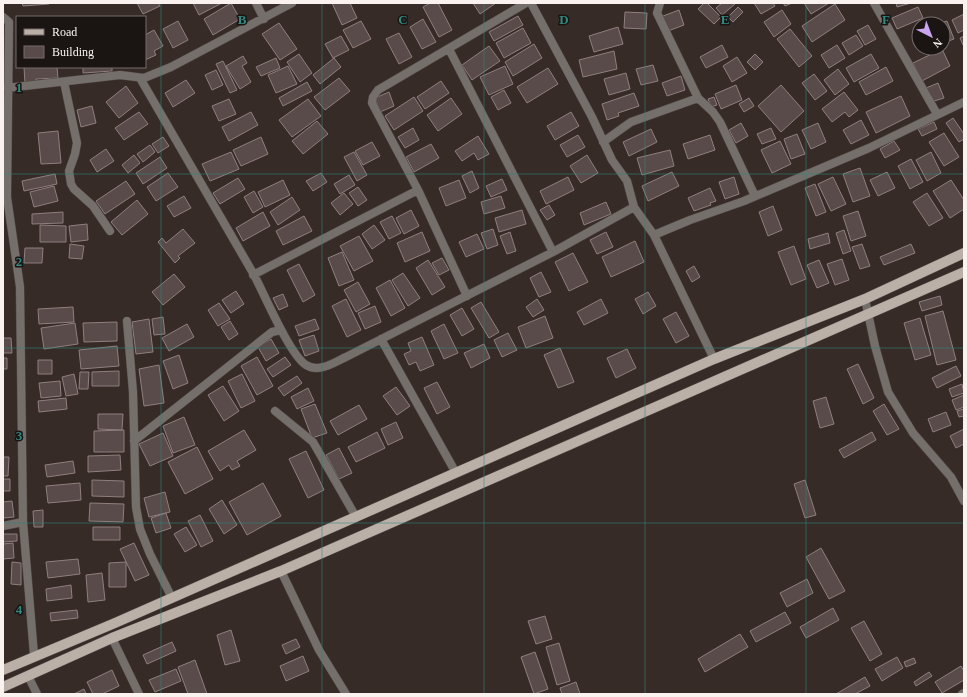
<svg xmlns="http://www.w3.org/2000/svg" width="967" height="697" viewBox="0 0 967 697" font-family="Georgia,serif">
<rect width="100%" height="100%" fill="#372b27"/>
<!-- building -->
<path fill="#594b4a" stroke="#8f7f7e" d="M22 3H49V4L23 6Z
M137 3H158L160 6 143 14Z
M193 3H222L199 15Z
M231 3 240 19 213 35 204 19Z
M332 3H350L357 18 342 25Z
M430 3H438L452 30 439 37 423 7Z
M473 3H496L480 14Z
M704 3H707L721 17 714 24 698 9Z
M722 3H735V4L722 15 716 8Z
M754 3H773L775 6 761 14Z
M783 3H792L785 6Z
M804 3H829L811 14Z
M896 3H911L897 7Z
M835 4 845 20 812 42 802 26Z
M738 7 743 12 733 22 728 17Z
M918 7 923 18 897 29 892 18Z
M679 10 684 25 668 31 663 16Z
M782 10 791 24 774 37 764 22Z
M625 12 647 13 646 29 624 28Z
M964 14V30L958 33 952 20Z
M518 16 523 25 494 41 489 32Z
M423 19 436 42 422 49 410 27Z
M178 21 188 40 173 48 163 29Z
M361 21 371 39 353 48 343 30Z
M947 21 954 39 943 43V24H938Z
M279 23 297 49 280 60 262 34Z
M868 25 876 39 865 45 857 31Z
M618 27 623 44 594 52 589 36Z
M523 28 531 43 504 58 496 43Z
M790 29 812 56 799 67 777 39Z
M154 30 163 46 154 51 156 55 145 60V35Z
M399 33 412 57 399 64 386 39Z
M856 35 863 46 849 55 842 43Z
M341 36 349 50 333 58 325 44Z
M964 36V45H963L960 38Z
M534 44 542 58 513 76 505 62Z
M722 45 728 57 706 68 700 57Z
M837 45 845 58 829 68 821 55Z
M489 46 500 61 472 80 462 65Z
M942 49 950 66 922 81 913 63Z
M614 51 617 69 583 77 579 60Z
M299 54 312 73 300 82 287 62Z
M755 54 763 62 755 70 747 62Z
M871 54 879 68 854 82 846 68Z
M243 56 247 63 242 66 251 82 240 89 226 66Z
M737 57 747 73 732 82 723 66Z
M276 58 280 68 261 76 256 67Z
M334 58 341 67 320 84 313 75Z
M223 61 237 90 230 93 216 64Z
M653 65 658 81 641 85 636 69Z
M288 66 297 84 276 93 268 75Z
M505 66 513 84 489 95 480 77Z
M24 67H57L58 78 36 79V83L25 84Z
M83 67H112V71L83 73Z
M886 67 893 81 866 95 859 82Z
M548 68 558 84 527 103 517 87Z
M838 69 849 84 835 95 824 80Z
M216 70 223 85 212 90 205 75Z
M626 73 630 89 609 95 604 79Z
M814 74 827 91 815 100 802 83Z
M681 76 685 90 667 96 662 83Z
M339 78 350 91 325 110 314 97Z
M186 80 195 93 173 107 165 93Z
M441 81 449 93 425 109 417 97Z
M307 82 312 91 283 106 279 98Z
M938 83 944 98 931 102 926 88Z
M736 85 742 100 721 109 715 94Z
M781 85 804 111 781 132 758 106Z
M126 86 138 103 119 118 106 102Z
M504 90 511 103 498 110 491 97Z
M389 92 394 106 380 112 375 98Z
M844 92 858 110 849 117 845 112 832 122 822 109Z
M634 93 639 106 618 113 619 116 607 120 602 104Z
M901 96 910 116 876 133 866 112Z
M414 97 423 111 394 130 385 116Z
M714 97 717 105 711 107 708 99Z
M451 98 462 114 438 131 427 115Z
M749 98 754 106 744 112 739 104Z
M229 99 236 114 219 121 212 106Z
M308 99 321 116 292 137 279 120Z
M92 106 96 123 81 127 77 110Z
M139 112 148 124 124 140 115 128Z
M251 112 258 125 229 141 222 127Z
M571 112 579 126 555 140 547 126Z
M953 118 964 134V139L959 142 946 123Z
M861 120 869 135 851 144 843 130Z
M317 121 328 134 303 154 292 141Z
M934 122 937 129 922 136 918 129Z
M741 123 748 136 736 143 729 130Z
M818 123 826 142 811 149 802 130Z
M413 128 419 140 405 148 398 137Z
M771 128 776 139 762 144 757 134Z
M651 129 657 142 629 156 623 142Z
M58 131 61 163 41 164 38 133Z
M944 133 959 157 944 166 929 142Z
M797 134 805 154 791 159 784 139Z
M578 135 585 147 567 157 560 145Z
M710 135 715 150 688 159 683 144Z
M478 136 489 154 478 160 474 153 462 161 455 151Z
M163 137 169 146 158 153 152 144Z
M261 137 268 154 241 166 233 150Z
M780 141 791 164 772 173 761 150Z
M894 141 900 150 885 158 880 149Z
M372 142 380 156 363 165 355 151Z
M431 144 439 158 414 172 406 157Z
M150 145 155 152 143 162 137 154Z
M106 149 114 161 97 172 90 160Z
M670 150 674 166 642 175 637 158Z
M231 152 239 169 210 181 202 164Z
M354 152 367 175 357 181 344 157Z
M931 152 941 173 927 181 916 160Z
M134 155 140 163 128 173 122 165Z
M587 155 598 173 581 183 570 166Z
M160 157 167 168 143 184 136 173Z
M911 159 923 182 910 189 898 166Z
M860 168 870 196 853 202 843 174Z
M472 171 479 188 470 193 462 176Z
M672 172 679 186 648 201 642 186Z
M887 172 895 188 878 196 870 180Z
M168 173 178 187 156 201 147 187Z
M321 173 327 182 313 191 306 181Z
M55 174 57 184 24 191 22 181Z
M349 175 355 185 340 194 334 184Z
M568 177 574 190 546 204 540 191Z
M734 177 739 194 725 199 719 182Z
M833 177 846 204 831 211 818 184Z
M238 178 245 189 220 204 213 193Z
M502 179 507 190 491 197 486 186Z
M283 180 290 195 265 207 258 192Z
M459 180 466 198 446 206 439 188Z
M951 180 964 200V209L950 218 933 191Z
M126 181 135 194 105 214 96 201Z
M815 184 826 212 816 216 805 188Z
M54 186 58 201 34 207 30 192Z
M358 187 367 200 358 206 349 193Z
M710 188 716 201 710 203 711 205 694 211 688 198Z
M254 191 263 207 253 213 244 197Z
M344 193 353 204 340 215 331 203Z
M927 193 943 218 929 226 913 202Z
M184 196 191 208 174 217 167 206Z
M501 196 505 208 484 214 481 202Z
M292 197 300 210 278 225 270 212Z
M137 200 148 214 122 235 111 222Z
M606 202 611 214 584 225 580 213Z
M549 205 555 215 547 220 540 210Z
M773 206 782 230 768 236 759 212Z
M411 210 419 226 404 234 396 218Z
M522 210 526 224 499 232 495 218Z
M858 211 866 236 851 241 843 216Z
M63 212V223L32 224V214Z
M263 212 270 226 243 241 236 228Z
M304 216 312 231 283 245 276 231Z
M392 216 401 233 389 239 380 222Z
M87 224 88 240 71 242 69 226Z
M40 225 66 226V242H40Z
M374 225 385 240 372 249 362 234Z
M183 229 195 243 178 256 180 258 175 263 158 242 162 238 166 243Z
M493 229 498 245 487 249 481 233Z
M844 230 851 251 843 254 836 233Z
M422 232 430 251 405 262 397 243Z
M510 232 516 251 507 254 500 236Z
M606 232 613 247 597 254 590 240Z
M828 233 830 243 810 249 808 239Z
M477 234 484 249 466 257 459 242Z
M359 236 373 261 354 271 340 246Z
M635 241 644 262 611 277 602 257Z
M70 244 84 246 82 259 69 258Z
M862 244 870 266 860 269 852 247Z
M911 244 915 253 884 265 880 257Z
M794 246 806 279 791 285 778 252Z
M25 248H43L42 263H24Z
M342 252 354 280 339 286 328 258Z
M573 253 588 282 569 291 555 262Z
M442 258 449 270 439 275 432 263Z
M842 259 849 280 835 285 827 264Z
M428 260 445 287 432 295 416 268Z
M819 260 829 283 817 288 807 265Z
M299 264 315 295 303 302 287 270Z
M694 266 700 277 692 282 686 271Z
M541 272 551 292 539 297 530 278Z
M403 273 420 298 408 306 392 280Z
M174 274 185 287 163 305 152 292Z
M390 280 405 308 391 316 376 288Z
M358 282 370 304 356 312 344 290Z
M236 291 244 304 231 313 222 300Z
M648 292 656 306 643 314 635 299Z
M283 294 288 306 279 310 273 298Z
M940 296 942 305 922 311 919 302Z
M346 299 361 330 347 337 332 306Z
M537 299 544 310 533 317 526 307Z
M601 299 608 313 584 325 577 312Z
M481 302 499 332 489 338 471 308Z
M219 303 230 319 218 326 208 310Z
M375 306 381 322 365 329 358 313Z
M73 307 74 322 39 324 38 309Z
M462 308 474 329 462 336 450 315Z
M943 311 956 360 937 365 925 316Z
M676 312 689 336 676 343 663 319Z
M545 316 553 338 526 348 518 327Z
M163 317 165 334 154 335 152 319Z
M920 318 931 355 915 360 904 323Z
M149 319 153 352 136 354 132 322Z
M315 319 319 329 299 336 295 326Z
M230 321 238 334 229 340 221 327Z
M117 322V341L84 342 83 323Z
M75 323 78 344 44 349 41 328Z
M187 324 194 337 169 351 162 338Z
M444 324 458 353 444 359 431 331Z
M508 333 517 350 502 357 494 340Z
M314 335 319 351 305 356 299 340Z
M422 337 434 365 420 371 416 362 409 365 404 354 411 351 408 343Z
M3 338H11L12 353H3Z
M271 339 279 353 266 361 258 347Z
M484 344 490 358 471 368 464 353Z
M117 346 119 366 81 369 79 350Z
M560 348 574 382 558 388 544 355Z
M627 349 636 368 616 378 607 358Z
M179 355 188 383 173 389 163 361Z
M257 357 273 386 257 395 241 366Z
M285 357 291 365 273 377 267 369Z
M3 358H7V369H3Z
M38 360H52V374H38Z
M858 364 874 398 863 404 847 369Z
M159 365 164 403 144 406 139 369Z
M956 366 961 376 937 388 932 378Z
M119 371V386H92V372Z
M80 372H89L88 389H79Z
M74 374 78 394 66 396 62 377Z
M242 374 255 401 241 408 228 381Z
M297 376 302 383 284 396 278 388Z
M60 381 61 396 41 398 39 383Z
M437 382 450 407 437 414 424 388Z
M962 384 964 393 952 397 949 389Z
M223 386 239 411 224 421 208 395Z
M396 387 410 406 397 415 383 396Z
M308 388 314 401 297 409 291 397Z
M964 395V407L956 410 952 400Z
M826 397 834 424 820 428 813 401Z
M66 398 67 409 39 412 38 401Z
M315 404 327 433 312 438 301 409Z
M884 404 899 429 887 435 873 411Z
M359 405 367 419 338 435 330 421Z
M964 409V416L959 417 957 411Z
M946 412 951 425 933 432 928 419Z
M98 414H123L122 430 98 429Z
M184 417 195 445 173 453 163 426Z
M396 422 403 438 388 445 381 429Z
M964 429V444L956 448 950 436Z
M124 430V452H94V431Z
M244 430 256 450 237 461 240 466 232 470 229 465 220 471 208 451Z
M377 432 385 448 356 462 348 447Z
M872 432 876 440 844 458 839 450Z
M163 433 173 456 150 466 139 444Z
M197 447 213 479 185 494 168 462Z
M339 448 352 473 339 479 326 455Z
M306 451 324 490 308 498 289 459Z
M120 455 121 470 88 472V456Z
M3 457H9L8 476H3Z
M73 461 75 473 47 477 45 465Z
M3 479H10V491H3Z
M92 480 124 481V497L92 496Z
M805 480 816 515 805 518 794 484Z
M80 483 81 500 48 503 46 486Z
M263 483 281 516 247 535 229 502Z
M165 492 170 512 149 517 144 498Z
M222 500 237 525 224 534 209 509Z
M12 501 14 517 3 518V502Z
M90 503 124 504 123 522 89 521Z
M43 510V527H34L33 511Z
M166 513 171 528 156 533 151 518Z
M200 515 213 541 201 547 188 521Z
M93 527H120V540H93Z
M186 527 197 545 185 552 174 534Z
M3 534H17V541L3 542Z
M13 543 14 558 3 559V544Z
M134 543 149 575 135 581 120 549Z
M821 548 845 591 829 599 806 557Z
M78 559 80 574 48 578 46 562Z
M12 562 21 563V585L11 584Z
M126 562V587H109V563Z
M102 573 105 600 88 602 86 575Z
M807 579 813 593 787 607 780 593Z
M71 585 72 598 47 601 46 589Z
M833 608 839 620 806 638 800 627Z
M77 610 78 618 51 621 50 613Z
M785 612 791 623 756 642 750 631Z
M545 616 552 639 536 644 528 621Z
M864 621 882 654 870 661 851 628Z
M231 630 240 661 225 665 217 635Z
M740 634 748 647 705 672 698 659Z
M296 639 300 647 286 654 282 645Z
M172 642 176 651 147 664 143 655Z
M559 643 570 681 557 685 546 647Z
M535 652 548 689 534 694 521 657Z
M303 656 309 671 286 681 280 666Z
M897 657 903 668 882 681 875 669Z
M914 658 916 663 906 667 904 662Z
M195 660 207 694H188L178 667Z
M961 666 964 671V680L942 693 935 682Z
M176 669 181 681 155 692 149 680Z
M112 670 119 686 102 694H93L87 682Z
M929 672 932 676 916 686 914 682Z
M865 677 870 686 855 694H836Z
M576 682 580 694H562L560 688Z
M84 689 86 694H74Z"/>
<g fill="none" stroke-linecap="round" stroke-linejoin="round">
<!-- minor casing -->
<g stroke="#524743" stroke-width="9">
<path id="minor" d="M256 3 264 19
M531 3 592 117 612 160 627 181 634 207 654 235 714 359
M660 3 657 13 698 98 713 112 720 122 755 196
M874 3 937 114
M3 17 9 22 7 197 20 287 23 522 34 655
M449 49 553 252
M140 78C178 143 216 208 253 273 264 293 289 354 306 365 319 373 333 363 346 357L553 252 634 207
M64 82 77 143 75 154 69 171 71 184 74 189 93 206 110 231
M7 88 120 75 144 78 171 67 292 3
M603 142 631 122 698 98
M654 235 690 220 744 201 869 148 964 102
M253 275 418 190
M467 296 418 190 372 103 373 97 378 90 526 3
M865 299 875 346 888 392 913 433 951 477 964 501
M127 321 133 392 136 507 140 529 150 554 172 598
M381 339 456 473
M275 411 313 442 356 517
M134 441 272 332 281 330
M3 526 23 522
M281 571 319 650 346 694
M112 638 139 694
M28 676 37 694
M962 694 964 693"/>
</g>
<!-- primary casing -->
<g stroke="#524743" stroke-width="11">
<path id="primary" d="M3 670 115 623 714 359 865 299 964 253
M3 687 112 638 281 571 964 272"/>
</g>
<!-- minor -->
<use href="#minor" stroke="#746f6b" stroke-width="8"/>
<!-- primary -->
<use href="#primary" stroke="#bab0a8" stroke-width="10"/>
</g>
<!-- grid -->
<path fill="none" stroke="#328981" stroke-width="1" stroke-opacity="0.55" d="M161 3V694M322 3V694M484 3V694M645 3V694M806 3V694M3 174H964M3 348H964M3 523H964"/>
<g font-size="13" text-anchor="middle" font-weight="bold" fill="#328981" stroke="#1a1513" stroke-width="3" stroke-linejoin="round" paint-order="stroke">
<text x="242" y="24">B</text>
<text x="403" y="24">C</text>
<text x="564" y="24">D</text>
<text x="725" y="24">E</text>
<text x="886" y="24">F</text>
<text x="19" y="92">1</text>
<text x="19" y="266">2</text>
<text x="19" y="440">3</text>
<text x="19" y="614">4</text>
</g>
<!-- border -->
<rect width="967" height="697" fill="none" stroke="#faf2ef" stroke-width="8"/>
<!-- legend -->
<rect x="16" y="16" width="130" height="52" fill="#1a1513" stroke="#746d6b"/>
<rect x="24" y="29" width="20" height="6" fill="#bab0a8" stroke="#746d6b"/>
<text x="52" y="36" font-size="12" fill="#faf2ef">Road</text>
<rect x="24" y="46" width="20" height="12" fill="#594b4a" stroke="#746d6b"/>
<text x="52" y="56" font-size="12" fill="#faf2ef">Building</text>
<!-- north arrow -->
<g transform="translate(931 36) rotate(138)"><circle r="19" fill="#1a1513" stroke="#746d6b"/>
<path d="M0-3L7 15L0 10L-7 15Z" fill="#c8a5ee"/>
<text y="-6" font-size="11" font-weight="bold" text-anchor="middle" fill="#faf2ef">N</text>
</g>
</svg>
